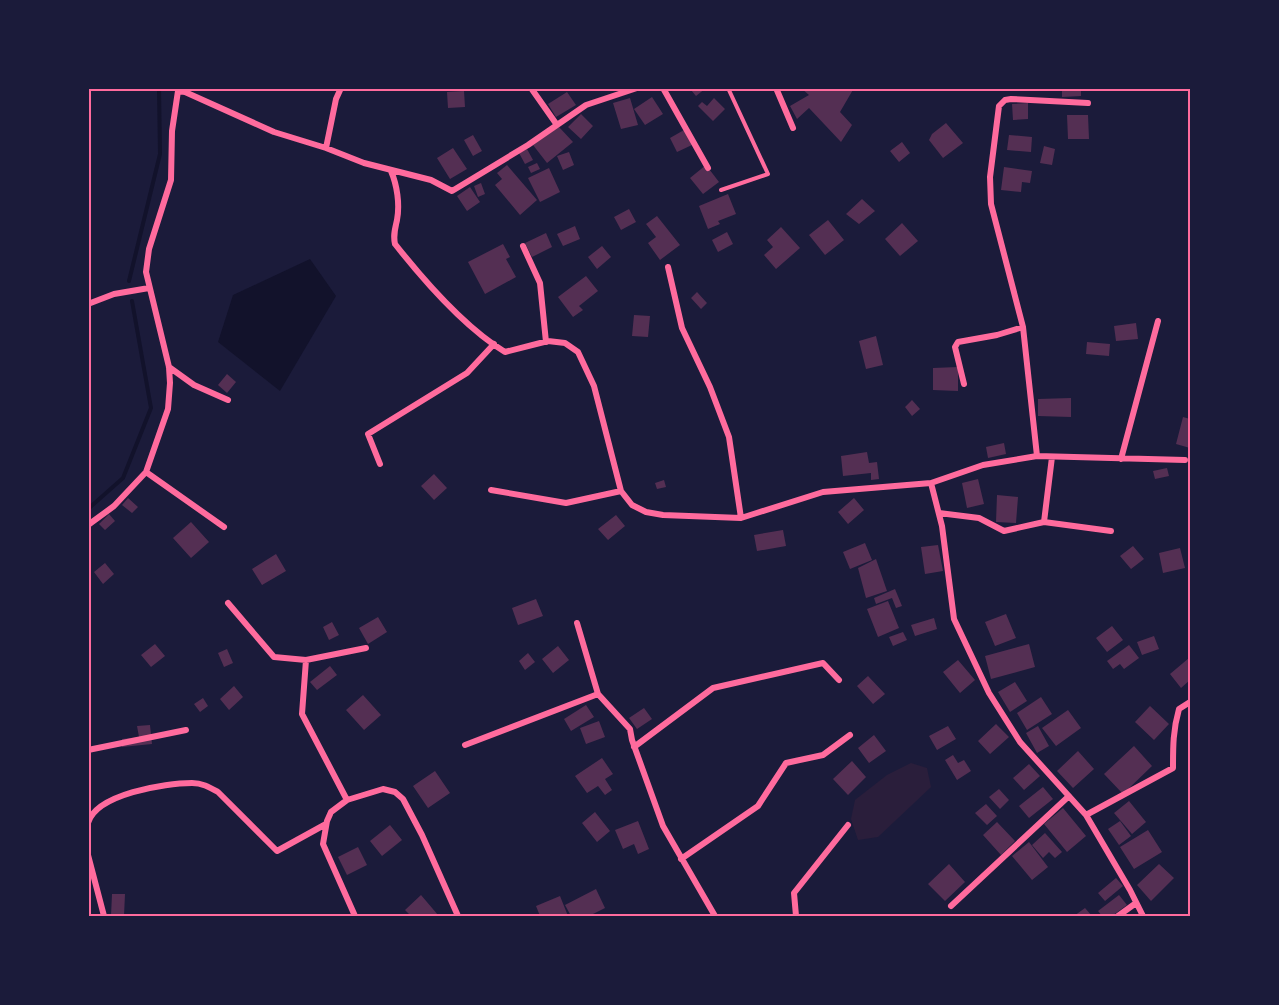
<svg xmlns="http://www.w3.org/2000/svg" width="1279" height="1005" viewBox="0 0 1279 1005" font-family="Figtree,sans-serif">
<rect width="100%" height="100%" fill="#1b1b3a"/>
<!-- green -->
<path fill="#2a1e3b" d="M911 763 927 768 931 787 878 837 858 840 851 819 855 800 887 775Z"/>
<!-- water -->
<path fill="#12122b" d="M310 259 336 296 280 391 218 342 233 295Z"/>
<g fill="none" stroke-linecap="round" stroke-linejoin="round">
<!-- stream -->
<path stroke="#12122b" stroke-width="4" d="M129 281 160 154 159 88
M88 509 123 478 151 408 132 301"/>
</g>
<!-- building -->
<path fill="#542f53" d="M692 88H706L696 96 691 90Z
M801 88H854L840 112 852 125 841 142 809 108 797 119 790 106 809 95Z
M1062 88H1081V96L1062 97Z
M464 91 465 107 448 108 447 92Z
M567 92 576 105 556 117 548 104Z
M652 97 663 114 645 125 634 109Z
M630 98 638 125 621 129 613 103Z
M714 98 725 109 713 121 698 106 702 102 707 106Z
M1028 103V119L1013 120 1012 104Z
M581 114 593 126 581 139 568 127Z
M1067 115H1088L1089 139H1068Z
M946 123 963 143 943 158 929 140 932 134Z
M559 127 573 142 547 163 533 145Z
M684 130 692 145 677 152 670 138Z
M473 135 482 151 473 156 464 140Z
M1009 135 1032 137 1031 152 1007 150Z
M902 142 910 153 899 162 890 151Z
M1044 146 1055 149 1052 165 1040 163Z
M453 148 467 169 450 179 437 158Z
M527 149 533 160 525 164 519 153Z
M569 152 574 165 563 170 557 156Z
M537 163 540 169 531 173 528 167Z
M507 165 537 200 520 215 495 185 502 179 497 173Z
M706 165 719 182 703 194 690 178Z
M1004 167 1032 171 1030 183 1022 182 1021 192 1001 190Z
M549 168 560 192 540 202 528 178Z
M481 183 485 194 478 197 474 186Z
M470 187 480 202 467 211 457 196Z
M728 194 736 214 718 221 720 224 708 229 699 206Z
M862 199 875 211 859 224 846 214Z
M629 209 636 222 621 230 614 217Z
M657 216 680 245 660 260 648 243 656 237 646 224Z
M828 220 844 240 825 255 809 235Z
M902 223 918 241 900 256 885 239Z
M575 226 580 239 563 246 557 234Z
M781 227 800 248 776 269 764 255 773 247 767 240Z
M727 232 733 244 718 252 712 240Z
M546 233 552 247 532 257 525 243Z
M503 244 510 257 506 259 516 277 485 294 468 262Z
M602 246 611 257 597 269 588 257Z
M586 276 598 291 579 306 583 310 573 317 558 297Z
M697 292 707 303 701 309 691 298Z
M634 315 650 316 648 337 632 336Z
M1136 323 1138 339 1116 341 1114 326Z
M876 336 883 365 866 369 859 341Z
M1087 342 1110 344 1109 356 1086 354Z
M958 367V391L933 390V368Z
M227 374 236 382 227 393 218 385Z
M1071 398V417L1038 416V399Z
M912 400 920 409 912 416 905 407Z
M1183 417 1190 419V448L1176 444Z
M1004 443 1006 454 988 458 986 447Z
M867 452 869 463 877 462 879 479 871 480V473L843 476 841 456Z
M1167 468 1169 476 1155 479 1153 471Z
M434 474 447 488 434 500 421 486Z
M978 479 984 504 967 508 962 483Z
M664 480 666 487 657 489 655 483Z
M997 495 1018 497 1016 523 996 522Z
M128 498 138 507 132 513 122 505Z
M854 498 864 510 848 524 838 512Z
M109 514 115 521 105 530 99 524Z
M616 515 625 526 608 540 598 529Z
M191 522 209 542 191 558 173 538Z
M783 530 786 546 757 551 754 535Z
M865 543 872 560 850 569 843 552Z
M938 545 943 571 925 574 921 547Z
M1133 546 1144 559 1131 569 1120 556Z
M1180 548 1185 568 1163 573 1159 553Z
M276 554 286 571 262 585 252 569Z
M876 559 887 591 866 598 858 568Z
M105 563 114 574 103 584 94 572Z
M895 589 902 606 896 608 892 598 876 604 874 598Z
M536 599 543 616 518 625 512 608Z
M888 601 899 628 878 637 867 609Z
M1006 614 1016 638 995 646 985 622Z
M378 617 387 632 368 644 359 628Z
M934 618 937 629 915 636 911 625Z
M332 622 339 635 329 640 323 627Z
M1112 626 1123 640 1107 652 1096 638Z
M903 632 907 640 893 646 889 637Z
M1154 636 1159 649 1142 655 1137 642Z
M155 644 165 656 151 667 141 655Z
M1029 644 1035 667 991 679 985 656Z
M1129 645 1139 658 1124 669 1120 664 1113 669 1107 661Z
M558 646 569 660 553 673 542 659Z
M227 649 233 663 224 667 218 653Z
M528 653 535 662 525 670 519 661Z
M1189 658 1190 680 1181 688 1170 674Z
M958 660 975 680 960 693 943 672Z
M330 666 337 675 317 690 310 682Z
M868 676 885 694 873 704 857 686Z
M1015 682 1027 701 1010 712 998 692Z
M234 686 243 697 229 710 220 699Z
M363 695 381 715 364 730 346 710Z
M1041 697 1052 714 1027 730 1017 713Z
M203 698 208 706 200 712 194 704Z
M586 705 594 717 571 731 564 719Z
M1150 706 1169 724 1154 740 1135 722Z
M644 708 652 719 637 729 629 718Z
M1068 710 1081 728 1056 746 1042 728Z
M599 721 605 737 586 744 580 728Z
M996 724 1009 737 990 754 978 741Z
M150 725 152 744 122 747V739L139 737 137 726Z
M948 726 956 739 937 750 929 736Z
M1038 726 1049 746 1037 753 1026 733Z
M874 735 886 751 869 763 858 748Z
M1134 746 1152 766 1123 794 1104 774Z
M1078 751 1094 769 1073 788 1057 771Z
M953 755 958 763 964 760 971 771 957 780 945 760Z
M602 758 613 774 605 779 612 790 605 795 598 786 587 793 575 776Z
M852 761 866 777 848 795 833 779Z
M1029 764 1040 776 1024 790 1013 778Z
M435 771 450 793 428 808 413 786Z
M1043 787 1053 799 1029 818 1019 806Z
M999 789 1009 800 1000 809 989 797Z
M1129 801 1146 822 1132 834 1114 813Z
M986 804 997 816 987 825 975 813Z
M1063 808 1086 836 1067 852 1044 824Z
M595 812 610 831 597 842 582 823Z
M638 821 649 849 638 854 634 844 623 849 615 830Z
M1120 821 1131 836 1119 845 1108 829Z
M997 822 1015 841 1001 855 983 835Z
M390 825 402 840 382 856 370 841Z
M1148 830 1162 852 1134 869 1120 847Z
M1045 833 1062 852 1055 858 1049 852 1043 858 1032 845Z
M1029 842 1048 867 1032 880 1012 856Z
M358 847 367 865 347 875 338 857Z
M949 864 965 882 945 901 928 884Z
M1159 864 1174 878 1151 901 1137 885Z
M1116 878 1123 886 1105 901 1098 893Z
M596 889 605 908 589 916H571L565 905Z
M112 894H125L124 916H111Z
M421 895 438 915 436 916H411L405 910Z
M1119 895 1127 905 1112 916H1102L1098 911Z
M560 896 568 916H540L536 906Z
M1085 908 1092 916H1074Z"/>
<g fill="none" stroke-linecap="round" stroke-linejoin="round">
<!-- service -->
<path stroke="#ff6b9d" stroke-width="4" d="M721 190 768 174 728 88"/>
<!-- minor -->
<path stroke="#ff6b9d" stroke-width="6" d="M531 88 557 125
M663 88 708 168
M776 88 793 128
M326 148 336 99 341 88
M391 171C397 185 400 204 397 220 395 229 393 235 395 244 425 282 464 327 505 352L548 341 565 343 578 352 594 386 621 491 632 505 646 512 663 515 741 518 823 492 931 483 942 526 954 619 989 693 1020 742 1086 815 1130 890 1143 916
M523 246 540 283 546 342
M668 267 682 328 710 387 729 437 741 518
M88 304 114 294 149 288
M169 367 194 385 228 400
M964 384 955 347 958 342 997 335 1023 327
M1037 456 1023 327 991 204 990 177 999 106 1005 100 1011 99 1088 103
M1121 459 1158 321
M380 464 368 434 467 373 494 344
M146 472 224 527
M931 483 983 465 1037 456 1185 460
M491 490 566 503 621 491
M939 513 979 518 1004 531 1044 522 1111 531
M1044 522 1052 457
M88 525 114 506 146 472 168 409 170 383 169 367 146 272 149 249 171 180 172 131 178 91 185 92 274 132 326 148 364 163 431 180 452 191 528 145 586 105 637 88
M228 603 274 657 306 660 302 714 347 800
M577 623 598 694 630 729 632 740 663 826 715 916
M306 660 366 648
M465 745 598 694
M634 747 713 688 823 663 839 680
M88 750 186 730
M1086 815 1173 768C1173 746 1173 730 1179 709L1190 702
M88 823C96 794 165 783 192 783 202 783 209 787 218 792L277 851 326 824
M88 855 104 916
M681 859 758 806 786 763 823 755 850 735
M951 906 1069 796
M355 916 323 844 327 821 331 812 347 800 383 789 395 792 403 799 422 835 458 916
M796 916 794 893 848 825
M1118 916 1136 903"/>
</g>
<!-- border -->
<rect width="1279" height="1005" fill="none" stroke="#1b1b3a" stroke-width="180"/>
<rect x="90" y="90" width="1099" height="825" fill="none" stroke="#ff6b9d" stroke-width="2"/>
</svg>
